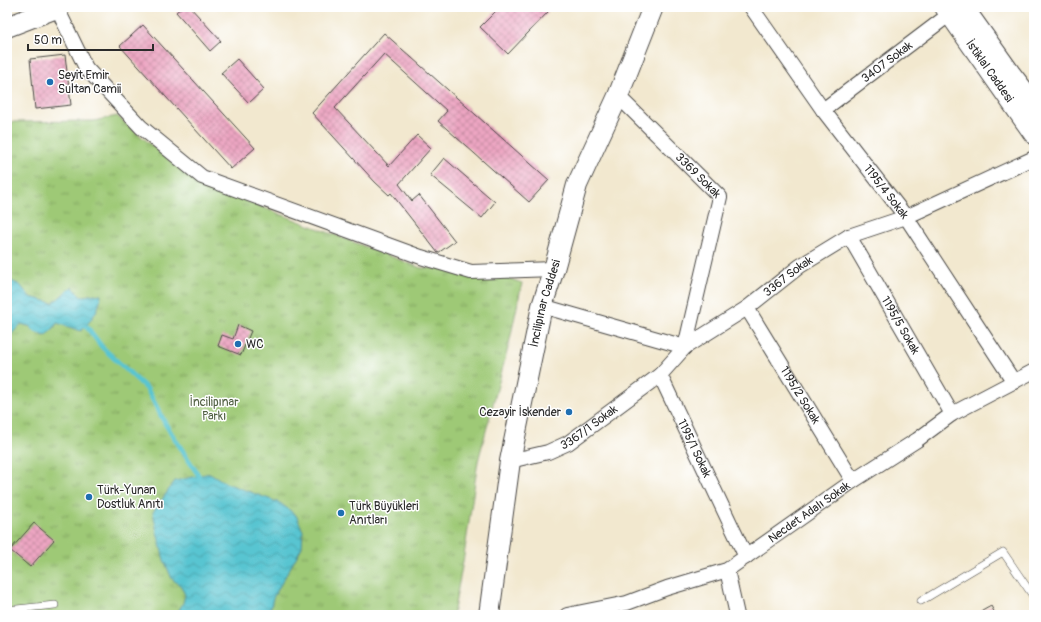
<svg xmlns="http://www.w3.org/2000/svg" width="1041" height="622" viewBox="0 0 1041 622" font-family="Pangolin,sans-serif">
<defs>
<pattern id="grass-tufts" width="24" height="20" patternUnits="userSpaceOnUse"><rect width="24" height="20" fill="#9ec976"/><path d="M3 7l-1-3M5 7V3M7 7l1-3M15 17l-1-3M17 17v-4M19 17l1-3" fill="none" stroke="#81a361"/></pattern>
<pattern id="water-waves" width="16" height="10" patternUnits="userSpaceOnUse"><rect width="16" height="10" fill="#59c5d1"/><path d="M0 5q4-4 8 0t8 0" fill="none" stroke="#4aa0aa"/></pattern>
<pattern id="building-cross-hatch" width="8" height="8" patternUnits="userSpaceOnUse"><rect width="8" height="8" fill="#eda6c2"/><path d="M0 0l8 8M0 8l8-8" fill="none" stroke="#c0879e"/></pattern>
</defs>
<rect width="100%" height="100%" fill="#fff"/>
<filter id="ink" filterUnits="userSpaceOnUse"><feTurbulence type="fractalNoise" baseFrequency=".025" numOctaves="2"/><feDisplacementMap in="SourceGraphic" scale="8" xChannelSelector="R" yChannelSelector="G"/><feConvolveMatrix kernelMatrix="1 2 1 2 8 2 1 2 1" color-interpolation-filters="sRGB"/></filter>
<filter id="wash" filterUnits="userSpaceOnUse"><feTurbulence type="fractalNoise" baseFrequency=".012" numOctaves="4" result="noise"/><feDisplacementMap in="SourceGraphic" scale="16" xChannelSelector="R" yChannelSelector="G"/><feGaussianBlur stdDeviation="0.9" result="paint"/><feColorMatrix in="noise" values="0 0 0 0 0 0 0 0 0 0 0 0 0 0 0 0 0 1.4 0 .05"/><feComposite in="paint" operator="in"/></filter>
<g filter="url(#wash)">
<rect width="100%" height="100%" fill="#f2e8cf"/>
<!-- grass -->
<path fill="url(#grass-tufts)" stroke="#647a50" d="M117 116 194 181 421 268 484 270 522 283 509 344 478 461 464 556 453 615H8L7 612V122L94 121Z"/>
<!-- water -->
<path fill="url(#water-waves)" stroke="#42787e" d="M7 279 20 285 30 297 53 303 67 291 73 287 81 297 94 294 101 295C100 309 91 321 81 331L57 323 53 329 45 336 35 332 29 326 21 324 9 337H7Z
M210 473 226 483 280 503 296 515 303 531 302 547 273 598 270 611V615H176L183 603 185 595 181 586 172 579 164 560 157 532 153 512 175 481Z"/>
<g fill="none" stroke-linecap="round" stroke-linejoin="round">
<!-- stream -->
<path stroke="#59c5d1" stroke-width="5" d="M87 327 102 347 147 389 166 425 199 476"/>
</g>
<g id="blocks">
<!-- building -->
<path fill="url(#building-cross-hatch)" d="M182 7H190L221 41 210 51 176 12Z
M500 7H543L548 12 508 54 480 27Z
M143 25 255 148 231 169 120 46Z
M384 33 549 180 529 202 438 121 447 111 384 54 335 108 389 166 417 135 431 148 399 184 412 201 419 195 455 241 438 253 391 193 389 195 375 182 312 113Z
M65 55 71 105 35 109 30 59Z
M237 59 264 89 249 103 221 73Z
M444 158 495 202 482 218 430 175Z
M238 325 251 331 241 355 218 346 222 335 233 339Z
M34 523 54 540 30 567 10 550Z
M991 606 996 615H975Z"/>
</g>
</g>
<g filter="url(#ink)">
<use href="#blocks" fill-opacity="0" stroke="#494744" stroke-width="1"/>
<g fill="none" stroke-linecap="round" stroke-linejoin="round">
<!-- service casing -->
<g stroke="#494744" stroke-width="8">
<path id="service" d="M921 601 1003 552 1033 596
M7 610 55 605"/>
</g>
<!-- minor casing -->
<g stroke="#494744" stroke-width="16">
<g id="minor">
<path id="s1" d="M751 7 823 110 906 217 1014 382"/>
<path d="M57 8 86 68 141 127 202 177 421 257 471 272 554 269"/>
<path id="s2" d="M618 96 720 197 685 347 660 375 746 557"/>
<path id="s3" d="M823 110 950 14"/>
<path id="s4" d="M849 236 952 414"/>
<path id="s5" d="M542 306 685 347 747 308 800 266 849 236 906 217 1034 158"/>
<path id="s6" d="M747 308 853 481"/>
<path id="s7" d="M510 461 548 452 568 443 660 375"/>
<path d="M727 570 737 615"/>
<path id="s8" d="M567 615 627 603 667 588 727 570 853 481 917 440 952 414 1034 371"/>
</g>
</g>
<!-- secondary casing -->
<g stroke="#494744" stroke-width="22">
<g id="secondary">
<path id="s9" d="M945 7 1034 134"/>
<path d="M963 7 1010 73 1034 104"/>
<path d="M7 27 59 7"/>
<path id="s10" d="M489 615 510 461 542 306 554 269 577 185 618 96 653 7"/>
</g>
</g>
<!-- service -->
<use href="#service" stroke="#fff" stroke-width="7"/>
<!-- minor -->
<use href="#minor" stroke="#fff" stroke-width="14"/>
<!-- secondary -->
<use href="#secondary" stroke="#fff" stroke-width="20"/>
</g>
</g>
<!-- markers -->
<g fill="#1f6fb2" stroke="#fff" stroke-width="1.5">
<circle cx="50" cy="82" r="4"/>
<circle cx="238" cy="344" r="4"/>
<circle cx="569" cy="412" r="4"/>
<circle cx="89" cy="497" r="4"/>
<circle cx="341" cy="513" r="4"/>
</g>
<g text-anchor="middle" stroke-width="3" stroke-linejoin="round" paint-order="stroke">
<!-- street labels -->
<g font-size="12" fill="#2b2b2b" stroke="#fff">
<text dy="4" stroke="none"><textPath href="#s3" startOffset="80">3407 Sokak</textPath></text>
<text dy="4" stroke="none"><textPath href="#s9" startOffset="78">İstiklal Caddesi</textPath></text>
<text dy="4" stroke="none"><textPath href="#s2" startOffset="113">3369 Sokak</textPath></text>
<text dy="4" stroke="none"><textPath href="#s1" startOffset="229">1195/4 Sokak</textPath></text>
<text dy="4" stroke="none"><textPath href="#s5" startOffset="274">3367 Sokak</textPath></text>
<text dy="4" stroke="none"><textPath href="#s10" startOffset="317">İncilipınar Caddesi</textPath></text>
<text dy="4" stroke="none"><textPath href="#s4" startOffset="103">1195/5 Sokak</textPath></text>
<text dy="4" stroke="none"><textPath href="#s6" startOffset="102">1195/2 Sokak</textPath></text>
<text dy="4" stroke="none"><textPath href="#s7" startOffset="87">3367/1 Sokak</textPath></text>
<text dy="4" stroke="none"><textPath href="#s2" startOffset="416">1195/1 Sokak</textPath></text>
<text dy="4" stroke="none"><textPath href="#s8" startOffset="267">Necdet Adalı Sokak</textPath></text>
</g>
<!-- poi labels -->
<g font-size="12" fill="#2b2b2b" stroke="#fff" text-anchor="start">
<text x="58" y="79">Seyit Emir<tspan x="58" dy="14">Sultan Camii</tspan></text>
<text x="246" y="348">WC</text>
<text x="561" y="416" text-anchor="end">Cezayir İskender</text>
<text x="97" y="494">Türk-Yunan<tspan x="97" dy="14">Dostluk Anıtı</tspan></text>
<text x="349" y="510">Türk Büyükleri<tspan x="349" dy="14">Anıtları</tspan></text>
</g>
<!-- park labels -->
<g font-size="12" fill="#536245" stroke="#fff">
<text x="214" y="406">İncilipınar<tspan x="214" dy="14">Parkı</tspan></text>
</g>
</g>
<!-- margin -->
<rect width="1041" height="622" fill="none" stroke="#fff" stroke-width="24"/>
<!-- scale -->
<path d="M28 44v6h125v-6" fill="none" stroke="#2b2b2b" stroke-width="2"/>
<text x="34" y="44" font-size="12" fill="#2b2b2b" stroke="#ffffff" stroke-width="3" paint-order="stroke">50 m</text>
</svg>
